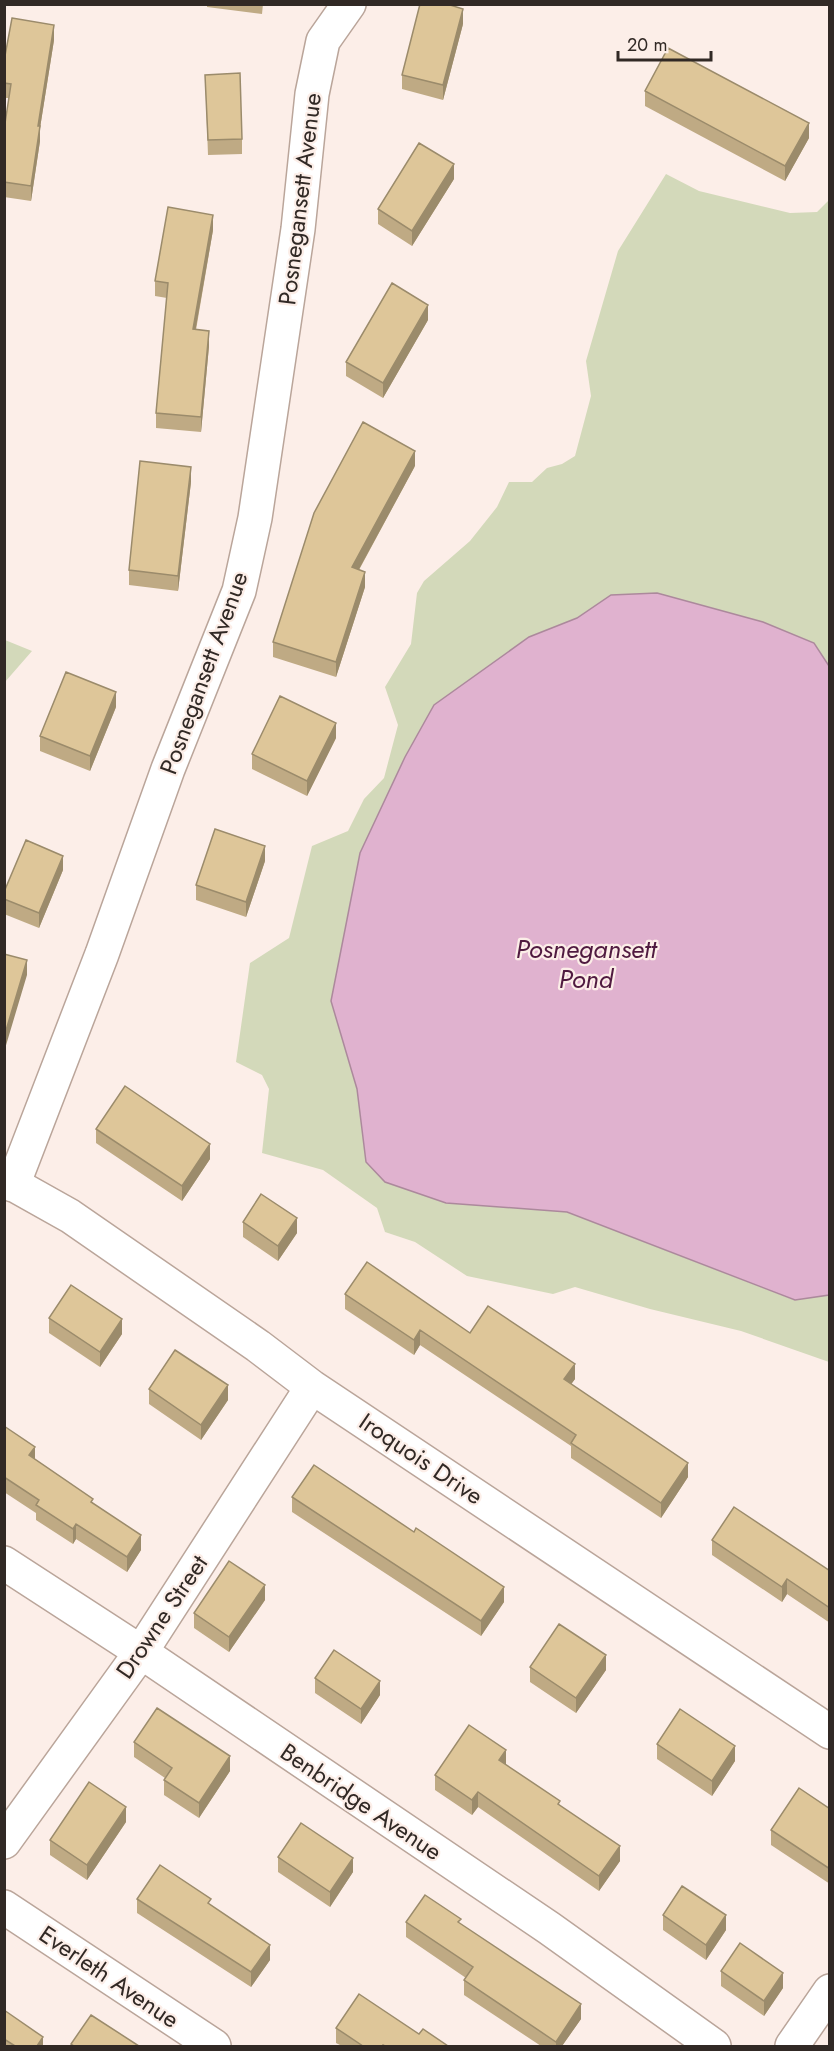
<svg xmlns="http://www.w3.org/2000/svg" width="834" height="2051" viewBox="0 0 834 2051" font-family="Jost,sans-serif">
<rect width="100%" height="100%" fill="#fceee8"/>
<!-- green -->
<path fill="#d3d9ba" d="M666 174 699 191 790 213 817 212 829 200V666L814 643 763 622 657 593 611 595 577 618 529 637 434 705 405 757 360 853 331 1001 357 1089 366 1162 446 1203 567 1212 794 1300 829 1295V1362L741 1331 650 1309 575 1287 553 1294 467 1276 415 1242 385 1232 377 1208 323 1170 262 1153 269 1089 262 1075 236 1062 250 963 289 938 312 846 348 831 364 799 384 778 398 725 385 687 411 644 417 593 424 581 470 541 497 507 509 482H532L547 468 562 464 575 456 591 396 586 361 618 251Z
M5 640 32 651 5 682Z"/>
<!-- water -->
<path fill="#e0b2cf" stroke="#ac899c" stroke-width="1.5" d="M657 593 763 622 814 643 829 666V1295L795 1300 567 1212 446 1203 385 1182 366 1162 357 1089 331 1001 360 853 405 757 434 705 529 637 577 618 611 595Z"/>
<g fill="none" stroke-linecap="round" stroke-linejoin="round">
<!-- minor casing -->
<g stroke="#baa59a" stroke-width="36">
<path id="minor" d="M4 1179 70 1216 258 1346 312 1387 830 1732
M13 1185 102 954 168 769 239 591 255 518 298 229 312 94 323 41 349 4
M4 1563 141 1652 549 1928 714 2046
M4 1842 141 1652 312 1387
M4 1907 214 2046
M792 2046 830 1991"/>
</g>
<!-- minor -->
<use href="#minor" stroke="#fff" stroke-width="33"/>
</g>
<!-- wall -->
<path fill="#bfaa84" d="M207 4H263L262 14 207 7Z
M463 24 443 100 402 89V75Z
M54 40 40 128V141L31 201 4 197V130L9 98H4V61Z
M205 75 242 139V154L208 155Z
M645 91 809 138 785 181 645 106Z
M454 179 412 246 378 224V209Z
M213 230 196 330 209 346 201 432 156 428V413L167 298 155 296V281Z
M428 320 383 398 346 376V362Z
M415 466 359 570 365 587 336 677 273 657V642Z
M191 482 178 591 129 585V570Z
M116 707 90 771 40 751V736Z
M336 738 307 796 252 769V754Z
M265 861 246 917 196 900V885Z
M63 870 39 928 4 914V892Z
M96 1129 210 1159 182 1201 96 1143Z
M243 1222 297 1233 278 1261 243 1237Z
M345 1294 470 1333 575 1379 571 1384 688 1477 661 1518 571 1458V1446L420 1345 414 1355 345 1309Z
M49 1318 122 1334 100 1367 49 1333Z
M149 1389 228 1400 201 1440 149 1404Z
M4 1426 35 1459 93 1503 141 1550 127 1572 76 1539 73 1544 36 1520V1513L4 1492Z
M292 1497 504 1602 481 1636 292 1512Z
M712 1540 830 1571V1623L787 1594 782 1602 712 1555Z
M265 1600 229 1652 194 1628V1613Z
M530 1667 606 1670 576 1713 530 1682Z
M315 1678 380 1695 361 1724 315 1693Z
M134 1742 230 1771 199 1818 164 1795V1780L165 1778 134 1757Z
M657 1744 735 1761 712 1796 657 1759Z
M506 1765 560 1806 620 1861 599 1891 478 1807 472 1815 435 1790V1775Z
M830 1809V1884L771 1845V1830Z
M126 1822 87 1880 50 1855V1840Z
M278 1857 353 1872 330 1907 278 1872Z
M137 1899 211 1905 270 1960 251 1987 137 1913Z
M663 1915 726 1930 706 1960 663 1930Z
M406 1922 461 1924 581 2019 562 2046H541L464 1995V1980L466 1978 406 1937Z
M721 1971 783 1988 764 2016 721 1986Z
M4 2010 43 2046H4Z
M336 2028 419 2034 448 2046H342L336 2043Z"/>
<!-- shaded-wall -->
<path fill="#9b8b6b" d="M463 9V24L443 100V85Z
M54 25V40L40 128V141L31 201V186L38 126Z
M809 123V138L785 181V166Z
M454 164V179L412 246V231Z
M213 215V230L193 344V329Z
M428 305V320L383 398V383Z
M209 331V346L201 432V417Z
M415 451V466L352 582V567Z
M191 467V482L178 591V576Z
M365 572V587L336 677V662Z
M116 692V707L90 771V756Z
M336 723V738L307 796V781Z
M265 846V861L246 917V902Z
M63 856V870L39 928V913Z
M27 960V975L4 1052V1037Z
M210 1144V1159L182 1201V1186Z
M297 1218V1233L278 1261V1246Z
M122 1319V1334L100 1367V1352Z
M420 1330V1345L414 1355V1340Z
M575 1364V1379L564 1394V1379Z
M228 1385V1400L201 1440V1425Z
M35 1447V1462L29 1455Z
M688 1463V1477L661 1518V1503Z
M76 1524V1539L73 1544V1529Z
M141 1535V1550L127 1572V1557Z
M787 1579V1594L782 1602V1587Z
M265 1585V1600L229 1652V1637Z
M504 1587V1602L481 1636V1621Z
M606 1655V1670L576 1713V1698Z
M380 1681V1695L361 1724V1709Z
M735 1746V1761L712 1796V1781Z
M506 1750V1765L499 1760Z
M230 1756V1771L199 1818V1803Z
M478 1792V1807L472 1815V1800Z
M126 1807V1822L87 1880V1865Z
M620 1846V1861L599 1891V1876Z
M353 1858V1872L330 1907V1892Z
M726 1915V1930L706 1960V1945Z
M270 1945V1960L251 1987V1972Z
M783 1973V1988L764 2016V2001Z
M581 2004V2019L562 2046H556V2042Z
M43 2037V2046H37Z"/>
<!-- building -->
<path fill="#dec699" stroke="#9b8b6b" stroke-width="1.5" d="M420 4H447L463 9 443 85 402 75Z
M12 18 54 25 38 126H40L31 186 4 182V130L11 84 4 83V61Z
M668 48 809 123 785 166 645 91Z
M240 73 242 139 208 140 205 75Z
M419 143 454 164 412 231 378 209Z
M168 207 213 215 193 329 209 331 201 417 156 413 168 283 155 281Z
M392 283 428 305 383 383 346 362Z
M363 422 415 451 352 567 365 572 336 662 273 642 314 513Z
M140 461 191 467 178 576 129 570Z
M66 672 116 692 90 756 40 736Z
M280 696 336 723 307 781 252 754Z
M215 829 265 846 246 902 196 885Z
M26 840 63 856 39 913 4 899V892Z
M4 954 27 960 4 1037Z
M125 1086 210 1144 182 1186 96 1129Z
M261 1194 297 1218 278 1246 243 1222Z
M367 1262 470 1333 488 1306 575 1364 564 1379 688 1463 661 1503 571 1443 576 1435 420 1330 414 1340 345 1294Z
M71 1285 122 1319 100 1352 49 1318Z
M175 1350 228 1385 201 1425 149 1389Z
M4 1426 35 1447 29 1455 93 1499 91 1502 141 1535 127 1557 76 1524 73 1529 36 1505 39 1500 4 1477Z
M314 1465 414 1532 416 1528 504 1587 481 1621 292 1497Z
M734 1507 830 1571V1608L787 1579 782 1587 712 1540Z
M229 1561 265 1585 229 1637 194 1613Z
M559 1624 606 1655 576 1698 530 1667Z
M334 1650 380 1681 361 1709 315 1678Z
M157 1708 230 1756 199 1803 164 1780 172 1768 134 1742Z
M680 1709 735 1746 712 1781 657 1744Z
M469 1725 506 1750 499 1760 560 1801 558 1804 620 1846 599 1876 478 1792 472 1800 435 1775Z
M89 1782 126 1807 87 1865 50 1840Z
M799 1788 830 1809V1869L771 1830Z
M301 1823 353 1858 330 1892 278 1857Z
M160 1865 211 1899 208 1903 270 1945 251 1972 137 1899Z
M682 1886 726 1915 706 1945 663 1915Z
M425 1895 461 1919 458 1922 581 2004 556 2042 464 1980 473 1967 406 1922Z
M740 1943 783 1973 764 2001 721 1971Z
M359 1994 419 2034 423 2029 448 2046H385L383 2045 382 2046H363L336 2028Z
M4 2010 43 2037 37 2046H15L4 2039Z
M91 2015 139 2046H74L71 2044Z"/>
<g text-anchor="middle" stroke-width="4.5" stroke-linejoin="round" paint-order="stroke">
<!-- street labels -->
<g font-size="24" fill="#312925" stroke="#fceee8">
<text transform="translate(300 199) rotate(-83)" y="8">Posnegansett Avenue</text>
<text transform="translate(204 673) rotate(-70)" y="8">Posnegansett Avenue</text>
<text transform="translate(421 1459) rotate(34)" y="8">Iroquois Drive</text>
<text transform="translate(162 1617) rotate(-56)" y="8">Drowne Street</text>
<text transform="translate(361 1802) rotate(34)" y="8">Benbridge Avenue</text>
<text transform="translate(109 1977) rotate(34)" y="8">Everleth Avenue</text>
</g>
<!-- water labels -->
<g font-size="26" font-style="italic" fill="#501a40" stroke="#fceee8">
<text x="586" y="958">Posnegansett<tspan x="586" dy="30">Pond</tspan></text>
</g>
</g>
<!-- border -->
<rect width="834" height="2051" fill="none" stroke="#312925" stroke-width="12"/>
<!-- scale -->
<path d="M618 51v9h93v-9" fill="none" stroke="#312925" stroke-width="3"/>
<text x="627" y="51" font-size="18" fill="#312925" stroke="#fceee8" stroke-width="4.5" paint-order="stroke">20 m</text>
</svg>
